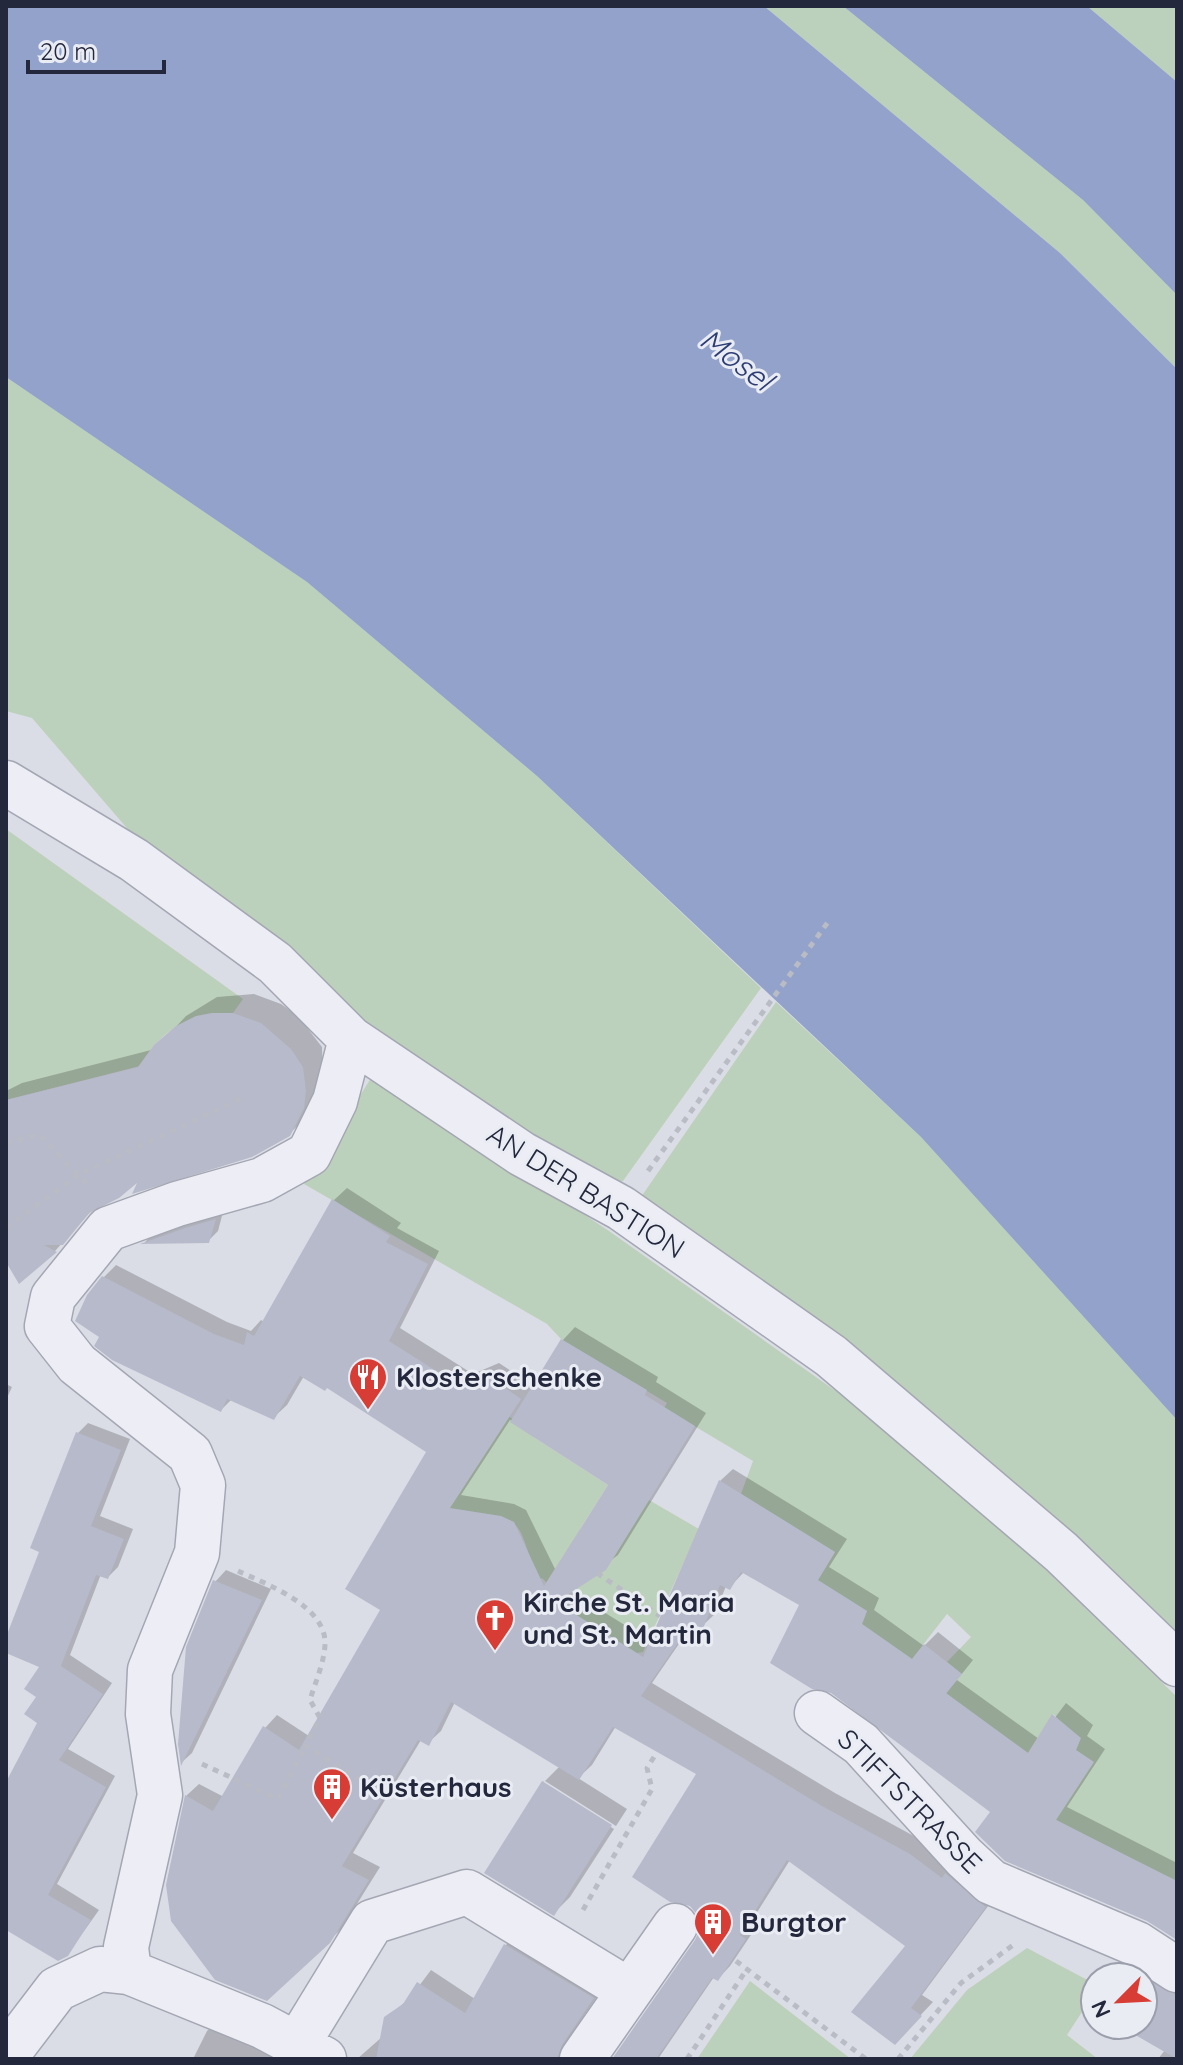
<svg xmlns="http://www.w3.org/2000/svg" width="1183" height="2065" viewBox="0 0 1183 2065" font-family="Quicksand,sans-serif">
<rect width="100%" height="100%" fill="#dbdde6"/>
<!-- green -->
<path fill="#bcd1bb" d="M764 6H843L1083 200 1177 295V369L1060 253Z
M1087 6H1177V82Z
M6 377 307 582 537 776 761 988 623 1181 615 1183 563 1159 386 1044 132 834 32 718 6 711Z
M6 829 243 999 233 1013C192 1012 161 1029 140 1066L6 1100Z
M776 1002 921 1137 1177 1420V1642L641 1197Z
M373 1075 609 1231 928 1456 1177 1697V1883L1051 1817 1093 1762 1076 1750 1080 1739 1053 1714 1028 1753 946 1694 962 1674 947 1662 971 1637 947 1614 912 1659 862 1624 867 1611 827 1586 812 1590 835 1552 741 1494 753 1461 664 1408 667 1403 561 1339 547 1324 304 1184Z
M508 1416 536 1433 535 1438 608 1485 580 1529 649 1500 699 1529 643 1652 637 1653 572 1613 579 1604 575 1603 574 1590 547 1583 542 1578 539 1580C531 1565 528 1548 521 1533 505 1501 462 1522 436 1529Z
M1027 1948 1095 1984V1992L1067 2035 1098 2059H910L967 1990Z
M750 1981 851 2059H697Z"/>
<!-- water -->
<path fill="#92a2ca" d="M6 6H764L1060 253 1177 369V1420L921 1137 537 776 307 582 6 377Z
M843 6H1087L1177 82V295L1083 200Z"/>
<!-- shadow -->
<path fill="#0003" fill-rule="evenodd" d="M254 994 281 1004 298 1016 322 1047 323 1086 310 1114 289 1134 142 1176 94 1208 55 1251 20 1281 6 1258V1091L22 1083 155 1049 186 1016 217 997Z
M347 1188 401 1223 397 1228 439 1251 400 1328 473 1374 499 1363 534 1386 563 1340 575 1327 658 1377 656 1382 706 1413 618 1555 570 1591 652 1642 720 1481 733 1469 847 1539 829 1567 879 1598 874 1610 924 1646 938 1632 973 1660 957 1680 1039 1739 1066 1703 1093 1725 1087 1736 1105 1749 1067 1807 1177 1863V1940L993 1811 802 1604 744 1572 729 1588 726 1586 715 1614 702 1626 694 1622 652 1683 835 1793 923 1841 997 1894 922 1995 933 2002 895 2042 908 1946 790 1860 751 1922 757 1926 730 1966 718 1979 714 1977 658 2059H615L697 1941 702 1929 699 1773 616 1726 592 1765 578 1778 627 1809 616 1826 545 1781 560 1766 455 1702 441 1731 428 1743 421 1740 353 1853 380 1867 342 1928 328 1942 186 1796 199 1784 224 1797 265 1728 277 1715 309 1736 382 1609 429 1451 327 1386 304 1376 287 1405 274 1417 232 1399 221 1410 102 1336 104 1277 116 1265 227 1322 251 1331 261 1320 264 1322 334 1200ZM510 1420 611 1484 556 1571 526 1510 514 1504 461 1495Z
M223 1212 218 1231 208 1241 145 1242 152 1235Z
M6 1384 12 1387 6 1400Z
M88 1423 130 1439 100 1516 133 1529 118 1567 108 1577 101 1574 70 1655 112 1683 68 1749 115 1776 57 1884 99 1910 67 1955 6 1927V1786L40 1722 42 1666 6 1651V1642L42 1551 78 1433Z
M226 1570 271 1589 192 1753 182 1762 215 1582Z
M544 1781V1785L614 1829 570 1897 554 1913 487 1873Z
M518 1932 605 1985 574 2030 569 2044 573 2059H357L382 2037 386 2018 410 1998 431 1970 475 1999 506 1945Z
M1129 1950 1177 1976V2059H1158L1165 2050 1122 2025H1143V1977H1109Z
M218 2020 282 2049 277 2059H193L207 2031Z"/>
<!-- building -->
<path fill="#b7baca" d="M212 1013H233L261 1023 291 1049 303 1067 306 1091 304 1108 290 1136 252 1157 132 1194 137 1183 119 1198 89 1213 63 1245H44L57 1252 19 1284 6 1262V1100L138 1067 154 1045 176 1026 196 1016Z
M332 1199 390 1236 386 1242 428 1264 389 1341 460 1386 486 1374 521 1399 450 1508 501 1516 514 1522 544 1586 608 1485 510 1422 561 1339 647 1390 645 1395 695 1426 606 1570 556 1602 643 1657 719 1480 835 1552 818 1580 867 1611 862 1624 912 1659 924 1644 962 1674 946 1693 1028 1753 1052 1714 1081 1738 1076 1750 1094 1762 1056 1820 1177 1881V1940L1147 1921 1005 1861 975 1832 990 1812 831 1693 812 1689 770 1663 799 1605 741 1572 730 1590 720 1585 703 1629 692 1623 641 1696 822 1806 910 1854 942 1878 945 1873 986 1907 911 2008 922 2016 895 2045 851 2012 905 1946 787 1860 740 1935 746 1939 718 1981 712 1978 656 2059H612L695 1940 700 1929 698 1916 690 1906 670 1902 632 1877 696 1774 613 1727 579 1780 451 1702 429 1746 418 1740 342 1866 369 1880 330 1943 267 2001 215 1980 171 1921 166 1885 185 1795 213 1811 263 1726 299 1750 380 1610 345 1589 426 1452 327 1388 325 1391 300 1376 274 1420 227 1399 221 1412 112 1360 94 1346 99 1337 75 1321 87 1295 102 1276 214 1334 244 1345 247 1332 254 1336Z
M216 1219 209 1243 140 1244 185 1228Z
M76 1432 121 1450 91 1526 124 1539 108 1579 96 1575 61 1666 103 1694 59 1760 106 1787 48 1895 91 1920 68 1956 58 1961 6 1930V1782L37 1723 24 1714 36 1697 24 1689 39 1667 6 1653V1637L39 1552 30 1548Z
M213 1580 262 1600 181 1766 178 1744 186 1647Z
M542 1781 612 1825 554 1916 484 1873Z
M504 1944 594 1998 562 2045 557 2059H376L384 2017 403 2004 417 1982 465 2013Z
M1115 1962 1125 1966 1142 1977H1106Z
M1143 1978 1177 1995V2059L1118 2025H1143Z"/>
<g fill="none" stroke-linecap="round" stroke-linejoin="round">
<!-- minor casing -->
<g stroke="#a4a7b3" stroke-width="47">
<path id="minor" d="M6 783 134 860 275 963 351 1039 522 1154 621 1208 831 1356 1061 1552 1177 1664
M817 1713 861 1744 964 1857 991 1882 1137 1944 1177 1970
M129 1972 126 1947 160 1795 148 1714 150 1670 197 1553 203 1485 190 1454 77 1364 47 1326 53 1297 108 1229 177 1204 262 1180 309 1154 335 1101 351 1039
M298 2043 372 1922 467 1892 628 1990
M6 2056 57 1989 100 1969 129 1972 262 2026 324 2059
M582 2059 675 1926"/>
</g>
<!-- path -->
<path stroke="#b9bbc5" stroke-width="5" stroke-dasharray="6 6" stroke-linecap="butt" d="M6 1143 40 1135 78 1175 247 1096
M648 1171 828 922
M6 1228 78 1175 91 1187
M238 1571C268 1585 327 1606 325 1645 324 1663 315 1683 310 1700L320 1718 306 1746 385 1795
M597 1573 660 1616
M202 1764 278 1799 306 1746
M583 1910 652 1789 647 1768 654 1757
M736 1961 866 2059
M687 2059 747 1969
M898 2059 961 1983 1016 1943"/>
<!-- minor -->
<use href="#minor" stroke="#edeef5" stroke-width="44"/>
</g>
<!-- icons -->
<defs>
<g id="restaurant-pin" transform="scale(2)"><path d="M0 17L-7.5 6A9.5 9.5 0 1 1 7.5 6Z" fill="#d73d34" stroke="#eaecf4"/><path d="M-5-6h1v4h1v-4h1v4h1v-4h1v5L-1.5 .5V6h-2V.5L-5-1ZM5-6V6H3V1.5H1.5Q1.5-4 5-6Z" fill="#fff"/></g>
<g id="church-pin" transform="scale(2)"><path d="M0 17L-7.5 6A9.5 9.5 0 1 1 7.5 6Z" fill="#d73d34" stroke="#eaecf4"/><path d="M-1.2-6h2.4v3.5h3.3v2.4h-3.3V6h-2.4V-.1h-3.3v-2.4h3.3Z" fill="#fff"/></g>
<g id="building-pin" transform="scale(2)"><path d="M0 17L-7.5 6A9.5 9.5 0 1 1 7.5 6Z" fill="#d73d34" stroke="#eaecf4"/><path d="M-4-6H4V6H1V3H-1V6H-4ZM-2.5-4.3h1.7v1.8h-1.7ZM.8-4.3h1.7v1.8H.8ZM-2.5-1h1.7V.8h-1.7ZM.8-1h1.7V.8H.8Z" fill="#fff"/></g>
</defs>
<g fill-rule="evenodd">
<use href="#restaurant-pin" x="368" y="1377"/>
<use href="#church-pin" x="495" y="1618"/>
<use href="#building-pin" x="332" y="1787"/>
<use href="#building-pin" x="713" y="1922"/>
</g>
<g text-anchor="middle" stroke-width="6" stroke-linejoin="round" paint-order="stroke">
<!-- street labels -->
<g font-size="28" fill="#24283d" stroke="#eaecf4">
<text transform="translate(586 1191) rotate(32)" y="10">AN DER BASTION</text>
<text transform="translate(910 1801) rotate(45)" y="10">STIFTSTRASSE</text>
</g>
<!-- poi labels -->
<g font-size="28" font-weight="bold" fill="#24283d" stroke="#eaecf4" text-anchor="start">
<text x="396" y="1387">Klosterschenke</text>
<text x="523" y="1612">Kirche St. Maria<tspan x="523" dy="32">und St. Martin</tspan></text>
<text x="360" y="1797">Küsterhaus</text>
<text x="741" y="1932">Burgtor</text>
</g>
<!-- water labels -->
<g font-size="30" font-style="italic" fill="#2b3d74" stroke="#eaecf4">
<text transform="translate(736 360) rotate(37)" y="10">Mosel</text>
</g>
</g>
<!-- border -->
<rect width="1183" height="2065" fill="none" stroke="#24283d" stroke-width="16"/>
<!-- north arrow -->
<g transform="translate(1119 2001) rotate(246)"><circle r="38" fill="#eaecf4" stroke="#9b9eab" stroke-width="2"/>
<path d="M0-6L14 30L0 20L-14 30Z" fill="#d73d34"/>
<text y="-12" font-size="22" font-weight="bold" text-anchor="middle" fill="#24283d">N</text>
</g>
<!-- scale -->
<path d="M28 60v12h136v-12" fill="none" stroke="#24283d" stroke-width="4"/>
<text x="40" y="60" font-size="24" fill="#24283d" stroke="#eaecf4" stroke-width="6" paint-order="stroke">20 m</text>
</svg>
